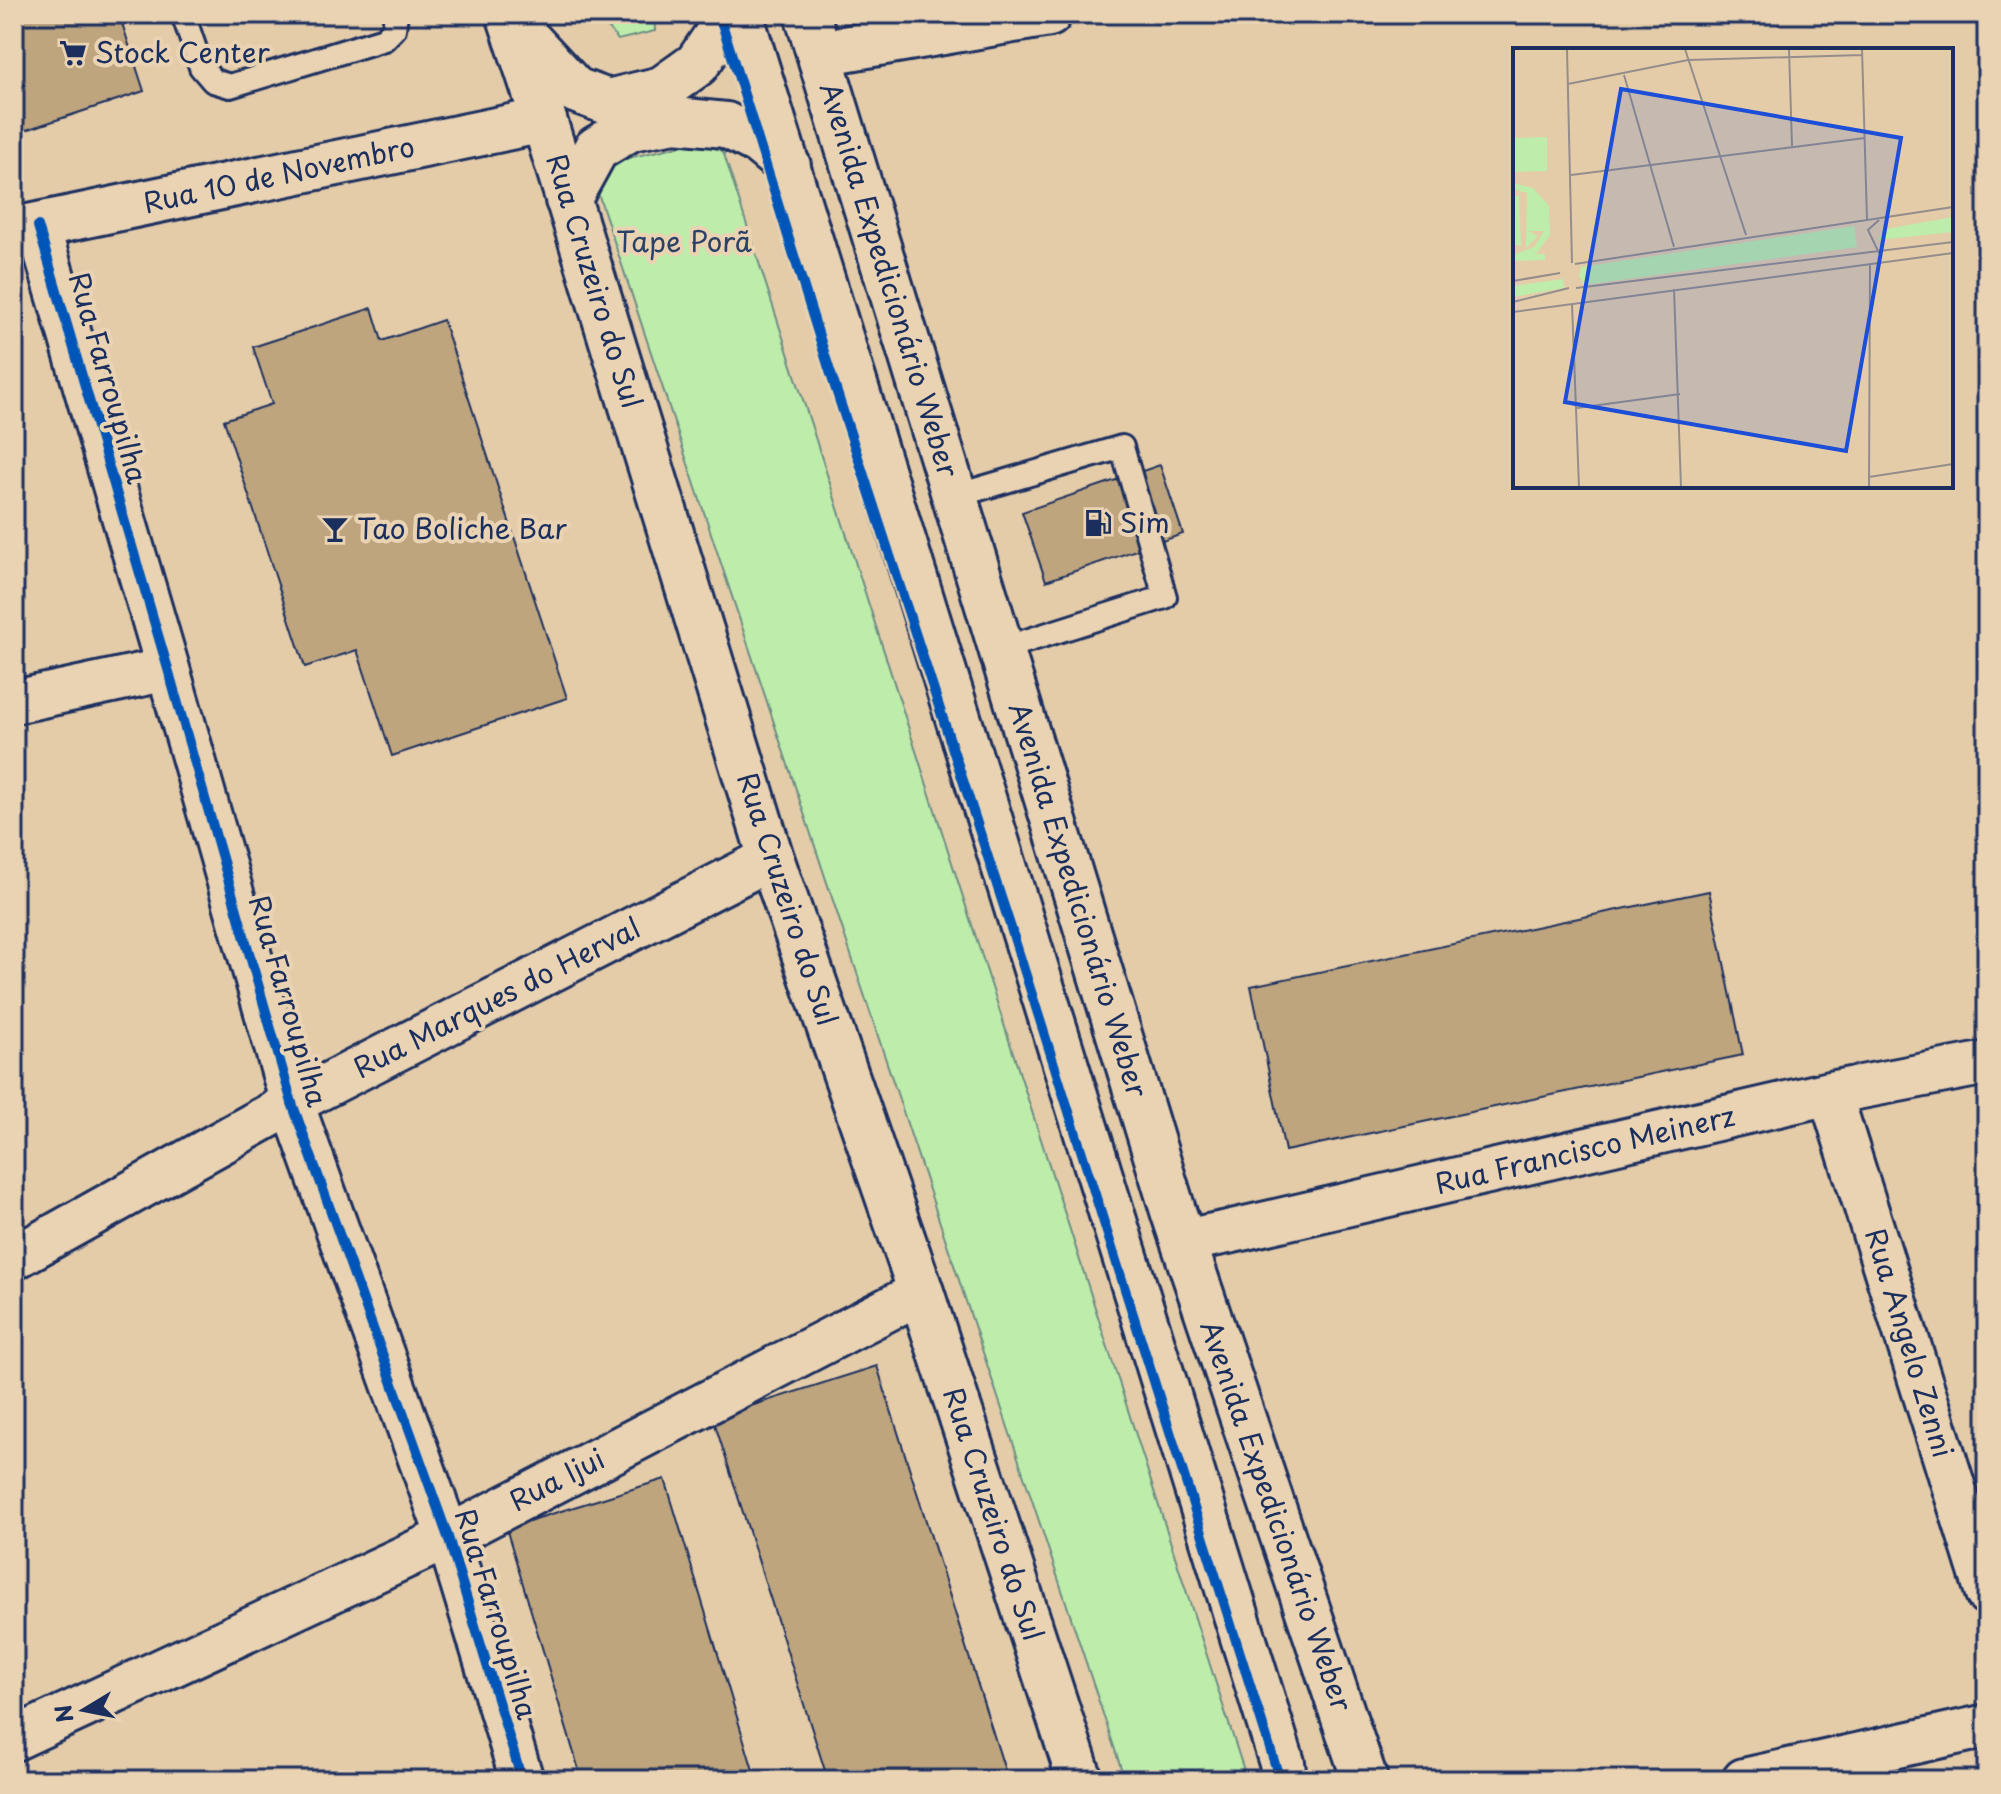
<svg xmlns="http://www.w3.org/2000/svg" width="2001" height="1794" viewBox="0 0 2001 1794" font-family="'Playpen Sans',sans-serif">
<rect width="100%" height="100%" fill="#e4cca9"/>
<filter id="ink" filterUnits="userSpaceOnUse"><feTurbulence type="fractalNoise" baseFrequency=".0125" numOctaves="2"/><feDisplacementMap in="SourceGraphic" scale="16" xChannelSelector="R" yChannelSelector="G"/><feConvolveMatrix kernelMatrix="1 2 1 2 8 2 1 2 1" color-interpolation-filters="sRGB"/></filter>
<g filter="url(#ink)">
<!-- green -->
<path fill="#beecaa" stroke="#6c8e84" stroke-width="2" d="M597 14H654L655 31 618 40Z
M696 142 723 151 1247 1780H1125L598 193 611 162Z"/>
<!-- building -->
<path fill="#bea57e" stroke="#1b2f5e" stroke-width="2" d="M14 14H119L144 91 14 134Z
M372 308 382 341 443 320 567 698 392 756 357 650 305 667 224 420 272 404 253 347Z
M1160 465 1183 534 1046 581 1022 512Z
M1709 891 1743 1055 1285 1151 1251 986Z
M877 1366 1008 1780H828L713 1418Z
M665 1479 756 1780H582L506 1528Z"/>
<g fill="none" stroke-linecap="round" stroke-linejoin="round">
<!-- lane casing -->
<g stroke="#1b2f5e" stroke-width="28">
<path id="lane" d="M183 14 201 67 213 81 230 86 384 39 394 29 396 14
M955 496 1122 447 1165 597 1001 649"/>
</g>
<!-- street casing -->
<g stroke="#1b2f5e" stroke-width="48">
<path id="street" d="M38 226 168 669 292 1103 448 1537 522 1780
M14 702 168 669
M1830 1093 1987 1593
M1183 1241 1228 1232 1830 1093 1987 1063
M14 1258 292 1103 771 858
M14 1739 448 1537 921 1292
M1744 1780 1987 1726"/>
</g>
<!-- secondary casing -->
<g stroke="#1b2f5e" stroke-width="50">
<path id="secondary" d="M509 14 544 120 771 858 921 1292 1080 1780
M740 14 1282 1763 1284 1780
M807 14 1174 1214 1365 1780
M522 33 575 90 608 102 662 89 697 64 723 26 735 14
M820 53 1049 14
M568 200 596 149 631 128 675 120 726 125 759 142 788 166
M14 230 544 120"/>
</g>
<!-- lane -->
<use href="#lane" stroke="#ead3b3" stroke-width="22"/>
<!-- street -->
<use href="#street" stroke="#ead3b3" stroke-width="42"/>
<!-- secondary -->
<use href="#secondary" stroke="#ead3b3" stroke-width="44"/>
<!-- cycleway casing -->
<g stroke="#ead3b3" stroke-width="15">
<path id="cycleway" d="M719 14 828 365 1010 925 1280 1780
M38 226 168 669 292 1103 448 1537 522 1780"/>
</g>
<!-- cycleway -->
<use href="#cycleway" stroke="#0057b8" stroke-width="10"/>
</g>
</g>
<!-- icons -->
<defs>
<g id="supermarket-bare" transform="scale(2.16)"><path d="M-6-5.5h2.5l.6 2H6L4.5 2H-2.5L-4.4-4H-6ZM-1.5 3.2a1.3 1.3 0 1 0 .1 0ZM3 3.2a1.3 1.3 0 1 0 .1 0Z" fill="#1b2f5e" stroke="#ead3b3" stroke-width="2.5" paint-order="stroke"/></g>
<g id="fuel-bare" transform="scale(2.16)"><path d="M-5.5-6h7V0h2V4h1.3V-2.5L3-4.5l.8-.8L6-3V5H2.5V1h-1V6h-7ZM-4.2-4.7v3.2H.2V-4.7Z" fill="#1b2f5e" stroke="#ead3b3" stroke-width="2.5" paint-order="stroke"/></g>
<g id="bar-bare" transform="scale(2.16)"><path d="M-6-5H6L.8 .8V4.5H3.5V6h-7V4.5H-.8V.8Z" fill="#1b2f5e" stroke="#ead3b3" stroke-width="2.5" paint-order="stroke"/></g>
</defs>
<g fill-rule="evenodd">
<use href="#supermarket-bare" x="73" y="53"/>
<use href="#fuel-bare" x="1098" y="523"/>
<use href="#bar-bare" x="335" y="529"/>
</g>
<g text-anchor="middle" stroke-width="8" stroke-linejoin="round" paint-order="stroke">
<!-- poi labels -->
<g font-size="28" fill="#1b2f5e" stroke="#ead3b3" text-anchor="start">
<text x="95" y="63">Stock Center</text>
<text x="1120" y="533">Sim</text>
<text x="357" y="539">Tao Boliche Bar</text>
</g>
<!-- street labels -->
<g font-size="28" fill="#1b2f5e" stroke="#ead3b3">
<text transform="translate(279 175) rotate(-12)" y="10">Rua 10 de Novembro</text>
<text transform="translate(889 280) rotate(73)" y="10">Avenida Expedicionário Weber</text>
<text transform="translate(594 281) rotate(73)" y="10">Rua Cruzeiro do Sul</text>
<text transform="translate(108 378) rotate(74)" y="10">Rua Farroupilha</text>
<text transform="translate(787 899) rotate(72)" y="10">Rua Cruzeiro do Sul</text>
<text transform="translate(1078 900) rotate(73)" y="10">Avenida Expedicionário Weber</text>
<text transform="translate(497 998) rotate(-27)" y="10">Rua Marques do Herval</text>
<text transform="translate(288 1001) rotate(74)" y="10">Rua Farroupilha</text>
<text transform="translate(1585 1150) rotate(-13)" y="10">Rua Francisco Meinerz</text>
<text transform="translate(1909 1343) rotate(73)" y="10">Rua Angelo Zenni</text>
<text transform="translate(557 1480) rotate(-27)" y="10">Rua Ijui</text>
<text transform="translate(993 1514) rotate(72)" y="10">Rua Cruzeiro do Sul</text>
<text transform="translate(1276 1516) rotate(71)" y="10">Avenida Expedicionário Weber</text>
<text transform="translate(496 1614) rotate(73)" y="10">Rua Farroupilha</text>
</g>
<!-- park labels -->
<g font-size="28" fill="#2b4266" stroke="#ead3b3">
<text x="684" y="252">Tape Porã</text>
</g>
</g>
<!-- overview -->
<g transform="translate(1513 48)">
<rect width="440" height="440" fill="#e4cca9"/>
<path d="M34 89V123L0 124V90ZM0 135 20 140 36 158 37 187 23 206H32V212L0 213V207L21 199 31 183H15L25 188 13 200 14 145 0 141ZM6 148 8 197H0V148ZM440 169V184L365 192 373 181ZM341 178 344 199 71 237 66 228 68 219ZM50 231 51 240 0 249V238Z" fill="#beecaa"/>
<path fill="none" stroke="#948d8b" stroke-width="2" d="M54 1 59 215M172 1 233 187M276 1 279 98M349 1 354 172M111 27 161 199M55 36 175 12 349 7M58 127 352 90M366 205 355 182 366 172M62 216 440 159M0 233 47 225M63 240 440 194M161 241 168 439M0 254 56 240M59 256 66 439M0 264 440 205M64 360 167 346M356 429 440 416M356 439 357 217"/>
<path fill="#1d4ed8" fill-opacity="0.15" stroke="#1d4ed8" stroke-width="4" d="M108 41 388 90 333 403 52 354Z"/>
<rect width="440" height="440" fill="none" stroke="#1b2f5e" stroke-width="4"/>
</g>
<!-- margin -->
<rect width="2001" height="1794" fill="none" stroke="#ead3b3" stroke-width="48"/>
<rect x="24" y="24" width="1953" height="1746" fill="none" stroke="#1b2f5e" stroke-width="3" filter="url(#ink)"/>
<!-- north arrow -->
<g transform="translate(84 1710) rotate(260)" stroke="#ead3b3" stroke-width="6" paint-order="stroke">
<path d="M0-6L14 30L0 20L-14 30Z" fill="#1b2f5e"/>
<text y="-12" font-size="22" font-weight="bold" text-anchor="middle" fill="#1b2f5e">N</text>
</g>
</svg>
